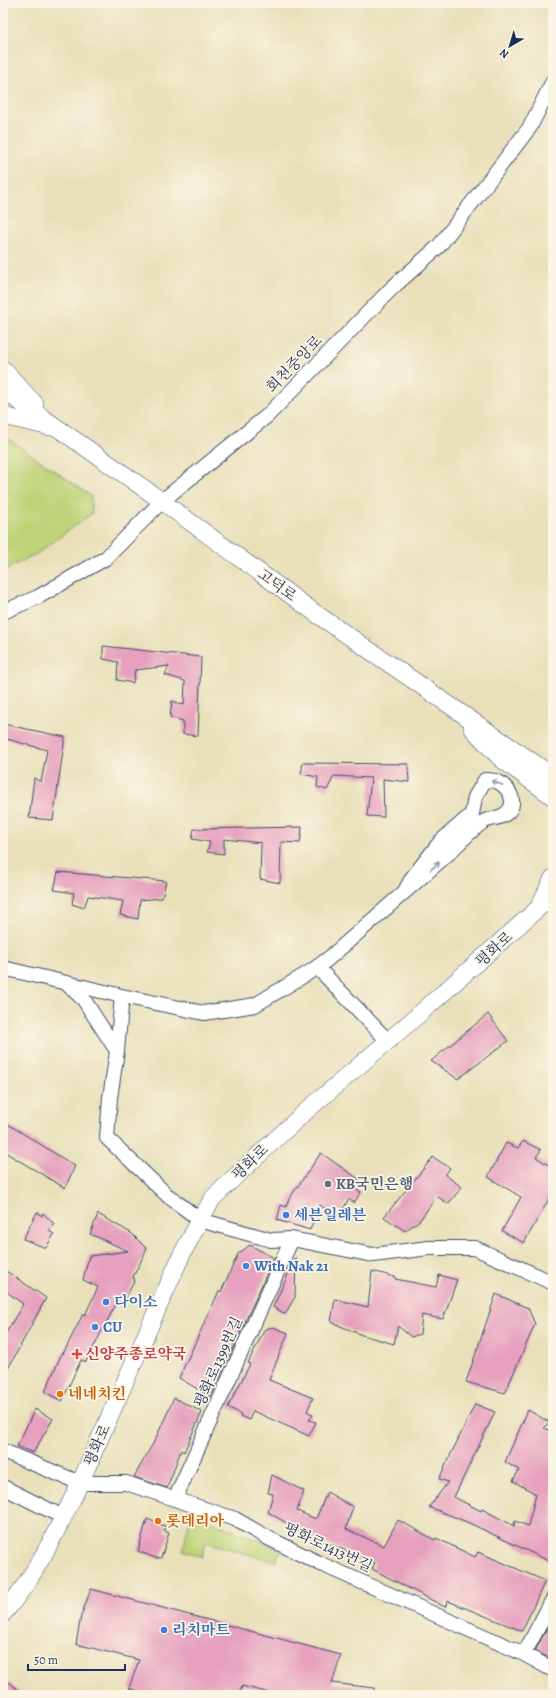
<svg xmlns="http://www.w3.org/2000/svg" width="556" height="1698" viewBox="0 0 556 1698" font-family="Alegreya,'Noto Serif KR',serif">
<rect width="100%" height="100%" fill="#fcf5e5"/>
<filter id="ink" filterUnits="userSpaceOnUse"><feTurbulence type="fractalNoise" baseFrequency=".025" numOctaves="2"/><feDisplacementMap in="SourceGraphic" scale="8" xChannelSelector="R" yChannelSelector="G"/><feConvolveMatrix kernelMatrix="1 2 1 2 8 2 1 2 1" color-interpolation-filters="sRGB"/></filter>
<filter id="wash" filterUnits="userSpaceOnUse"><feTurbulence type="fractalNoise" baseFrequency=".012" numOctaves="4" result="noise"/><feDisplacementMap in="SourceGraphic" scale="16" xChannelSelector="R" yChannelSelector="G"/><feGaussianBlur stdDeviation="0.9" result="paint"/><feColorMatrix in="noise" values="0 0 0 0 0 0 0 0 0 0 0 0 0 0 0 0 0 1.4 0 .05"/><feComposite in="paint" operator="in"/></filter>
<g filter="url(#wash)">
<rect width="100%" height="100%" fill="#e9e0ba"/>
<!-- green -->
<path fill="#bed377" stroke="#6c816a" d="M3 435 91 496 92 513 38 553 3 571Z
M191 1513 281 1550 275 1562 206 1542 202 1557 183 1550Z"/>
<g id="blocks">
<!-- building -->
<path fill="#e6a0bd" d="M103 646 201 657 198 736 183 734V721L170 717 172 701 184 705 185 681 165 675 169 666 135 670 133 683 117 680 118 662 103 659Z
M3 724 65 737 53 820 29 818 34 778 41 782 47 750 3 738Z
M303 763 408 764 409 782 383 779 384 817 367 816 371 778 334 776 327 790 317 787 318 777 301 774Z
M302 827 300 843 281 842 280 883 260 879 261 843 224 839V854L207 852 210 842 192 839 194 829Z
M58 872 166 881 162 898 140 900 138 919 120 915 123 901 88 896 84 908 72 904 74 893 54 890Z
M488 1014 508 1041 458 1079 431 1061Z
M3 1121 75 1166 65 1188 3 1151Z
M523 1141 541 1150 536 1157 553 1168V1192L524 1243 502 1231 521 1197 488 1177 506 1143 518 1148Z
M321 1153 360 1180 353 1188 361 1192 354 1203 349 1199 337 1218 320 1205 310 1230 277 1220 281 1205 286 1207 289 1199Z
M433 1157 450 1168 445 1175 462 1187 448 1204 437 1196 420 1220 405 1231 384 1217Z
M37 1212 42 1216 43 1213 54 1224 49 1231 54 1234 46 1248 23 1239Z
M98 1214 131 1233 147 1249 133 1277 135 1280 125 1299 120 1296 86 1362 81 1360 62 1401 45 1392 62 1353 63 1354 83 1314 85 1315 98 1287 83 1280 89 1256 128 1251 90 1234Z
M250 1245 274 1258 211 1397 179 1378 219 1291 221 1292 238 1254Z
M296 1257 295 1297 285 1314 273 1307Z
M3 1269 46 1298 3 1378V1338L23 1304 3 1289Z
M372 1271 395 1277V1279L436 1287 439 1275 457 1280 443 1319 422 1315 420 1334 411 1337 398 1326 394 1344 362 1335 331 1322 335 1299 368 1307Z
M496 1294 528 1308 535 1324 505 1393 466 1382Z
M273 1327 288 1333 269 1380 313 1398 307 1411 313 1415 309 1420 316 1422 309 1436 253 1411 249 1420 240 1416 241 1414 228 1407 250 1364 248 1363 265 1329Z
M174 1398 202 1412 184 1452 181 1450 167 1488 134 1477 155 1440Z
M475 1404 495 1412 454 1497 481 1511 482 1509 514 1526 515 1521 528 1526 536 1494 513 1481 519 1470 505 1462 528 1410 549 1422 544 1428 553 1432V1563L467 1522 429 1507 448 1482 439 1479Z
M35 1409 53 1419 33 1453 17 1446Z
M272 1475 304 1491 297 1511 316 1519 327 1492 353 1507 346 1529 384 1546 398 1520 435 1540 436 1538 475 1557 478 1552 545 1581 522 1631 448 1601 445 1607 372 1569 375 1563 305 1534 268 1512 273 1494 268 1493Z
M147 1519 167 1527 164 1531 169 1533 161 1558H155L138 1551Z
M91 1589 341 1655 332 1683 374 1688V1695H277L242 1686 239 1695H149L129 1688 139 1660 76 1644 81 1616Z
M553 1617V1660L535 1651Z
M9 1682 23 1695H3V1687Z"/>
</g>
</g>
<g filter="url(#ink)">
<use href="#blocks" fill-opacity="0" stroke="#3a4a6c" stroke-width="1"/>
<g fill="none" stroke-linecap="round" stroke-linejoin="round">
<!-- minor casing -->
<g stroke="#3a4a6c" stroke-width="16">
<path id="minor" d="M3 612 38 597 106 558 162 501 267 416 392 288 439 246 530 127 553 81
M317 967 388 1041
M3 968 122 996 204 1013 255 1005 313 970 328 959 449 853C460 842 470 831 483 822 489 818 498 819 504 815 518 806 512 791 500 783 496 780 490 780 485 780L475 797 472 814 441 841 412 878 405 891
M66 983 84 1000 117 1051 110 1098 107 1138 167 1195 200 1220 271 1240 292 1239 373 1255 429 1248H475L553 1283
M117 1051 122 996
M3 1451 80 1483H126L235 1519 268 1538 321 1564 524 1654 553 1670
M3 1487 63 1517
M175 1499 292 1239
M524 1654 553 1599"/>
</g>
<!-- major casing -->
<g stroke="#3a4a6c" stroke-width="18">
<path id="major" d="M3 369 35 404
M3 390 145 489 318 615 553 776
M3 416 50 427
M472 728 500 758 553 797
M540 905 553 878
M3 1614C36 1576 58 1528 80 1483L181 1256 200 1220 213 1198 238 1174 305 1112 416 1017 553 895"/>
</g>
<!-- minor -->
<use href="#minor" stroke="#fff" stroke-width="14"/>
<!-- major -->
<use href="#major" stroke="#fff" stroke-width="17"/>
</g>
<!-- one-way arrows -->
<defs><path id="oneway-shaft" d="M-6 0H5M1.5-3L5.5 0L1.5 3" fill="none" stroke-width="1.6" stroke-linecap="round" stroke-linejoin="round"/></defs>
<g stroke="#8d97ae">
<use href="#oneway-shaft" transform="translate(497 783) rotate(-159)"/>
<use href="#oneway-shaft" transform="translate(435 866) rotate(-41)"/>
</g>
</g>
<!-- markers -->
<circle fill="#5c6f8a" stroke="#fcf5e5" stroke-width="1.5" cx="328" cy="1184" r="4"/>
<g fill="#3f7fe0" stroke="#fcf5e5" stroke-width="1.5">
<circle cx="286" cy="1215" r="4"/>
<circle cx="246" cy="1266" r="4"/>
<circle cx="106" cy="1302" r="4"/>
<circle cx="95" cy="1327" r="4"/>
<circle cx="164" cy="1630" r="4"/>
</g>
<path fill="#e0444e" stroke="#fcf5e5" stroke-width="1.5" d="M75 1348h4v4h4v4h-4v4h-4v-4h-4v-4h4z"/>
<g fill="#e8710a" stroke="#fcf5e5" stroke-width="1.5">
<circle cx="60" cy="1394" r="4"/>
<circle cx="158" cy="1521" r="4"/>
</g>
<g text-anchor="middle" stroke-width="3.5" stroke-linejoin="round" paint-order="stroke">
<!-- street labels -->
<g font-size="15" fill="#1b2f5e" stroke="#fcf5e5">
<text transform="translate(294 364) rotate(-46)" y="5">회천중앙로</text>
<text transform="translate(277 585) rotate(36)" y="5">고덕로</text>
<text transform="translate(494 949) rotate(-42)" y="5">평화로</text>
<text transform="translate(250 1162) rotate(-44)" y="5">평화로</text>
<text transform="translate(218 1362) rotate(-66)" y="5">평화로1399번길</text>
<text transform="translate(97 1445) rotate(-66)" y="5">평화로</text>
<text transform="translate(328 1547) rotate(25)" y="5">평화로1413번길</text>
</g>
<!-- service labels -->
<g font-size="15" font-weight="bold" fill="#4e5e75" stroke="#fcf5e5" text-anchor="start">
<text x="336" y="1189">KB국민은행</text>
</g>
<!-- shop labels -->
<g font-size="15" font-weight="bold" fill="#366cbe" stroke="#fcf5e5" text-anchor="start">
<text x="294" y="1220">세븐일레븐</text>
<text x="254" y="1271">With Nak 21</text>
<text x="114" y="1307">다이소</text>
<text x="103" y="1332">CU</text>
<text x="172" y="1635">리치마트</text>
</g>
<!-- health labels -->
<g font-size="15" font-weight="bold" fill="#be3a42" stroke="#fcf5e5" text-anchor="start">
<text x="85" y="1359">신양주종로약국</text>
</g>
<!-- food labels -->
<g font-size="15" font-weight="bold" fill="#c56008" stroke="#fcf5e5" text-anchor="start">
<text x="68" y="1399">네네치킨</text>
<text x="166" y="1526">롯데리아</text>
</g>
</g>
<!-- margin -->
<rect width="556" height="1698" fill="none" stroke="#fcf5e5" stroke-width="16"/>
<!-- north arrow -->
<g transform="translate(510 46) rotate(218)" stroke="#fcf5e5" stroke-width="3" paint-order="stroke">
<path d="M0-3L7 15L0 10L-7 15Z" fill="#1b2f5e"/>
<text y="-6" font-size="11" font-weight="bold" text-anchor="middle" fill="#1b2f5e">N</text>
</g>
<!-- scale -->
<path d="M28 1664v6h97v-6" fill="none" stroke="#1b2f5e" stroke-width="2"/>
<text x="34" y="1664" font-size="12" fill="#1b2f5e" stroke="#fcf5e5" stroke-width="3" paint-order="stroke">50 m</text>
</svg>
